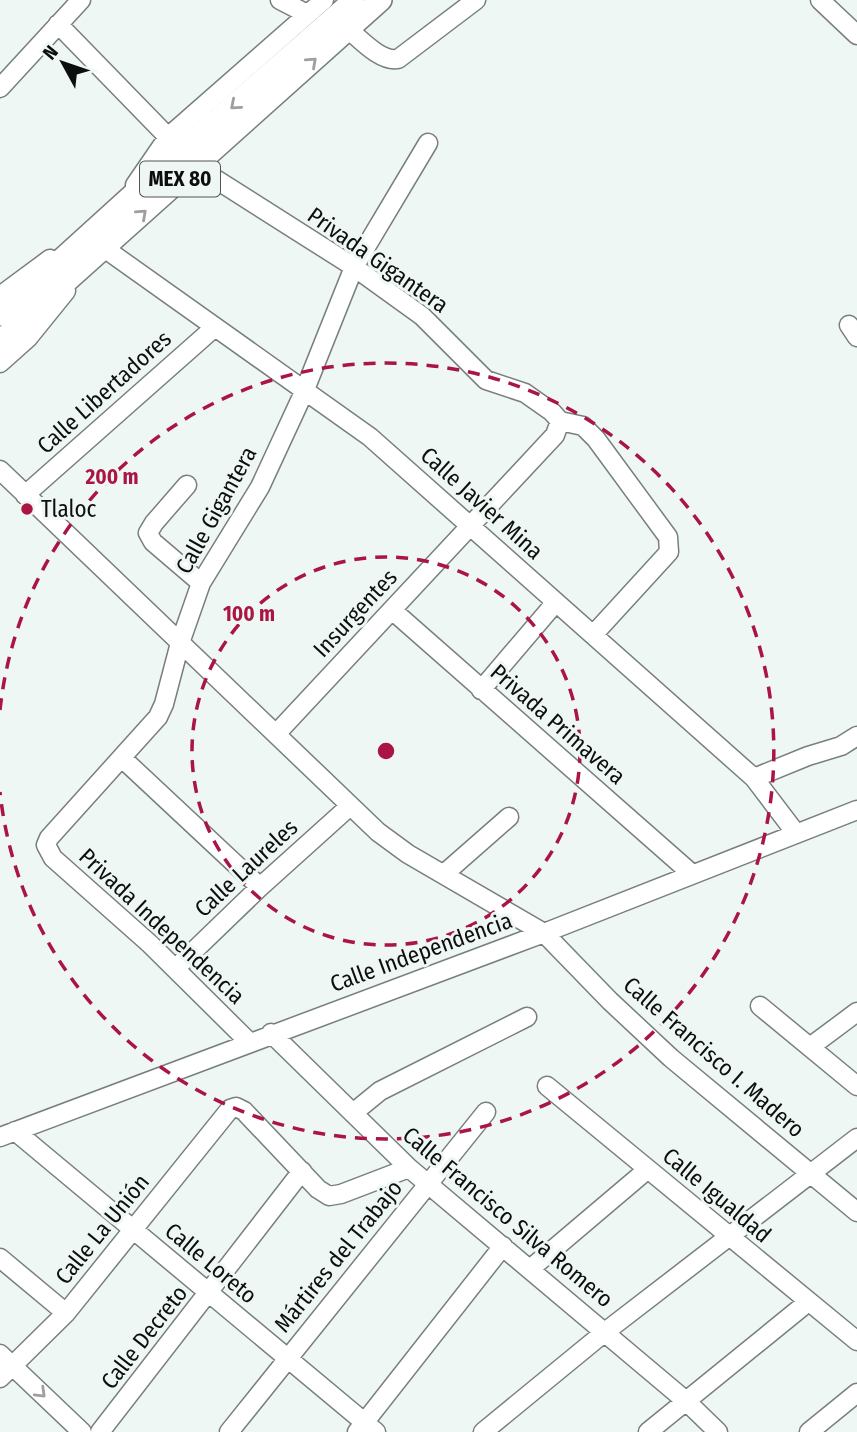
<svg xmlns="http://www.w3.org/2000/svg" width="857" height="1432" viewBox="0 0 857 1432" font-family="'Fira Sans Condensed',sans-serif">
<rect width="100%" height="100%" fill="#eff7f5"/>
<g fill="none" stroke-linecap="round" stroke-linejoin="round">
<!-- minor casing -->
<g stroke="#787f7e" stroke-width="21">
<path id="minor" d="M280 0 307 14
M820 0 857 35
M58 24 168 137
M348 29C361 40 381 62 398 59L476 0
M0 88 81 0
M195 166 354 267 422 316 486 380 525 393 552 412 560 421
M135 185 168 137 324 0
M104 248 370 437 754 778 795 832
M0 296 50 259
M849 325 857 337
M0 363 28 338 66 291
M560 421 583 426 596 439 668 537 669 552 593 635
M0 470 378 832 408 854 544 933 610 1001 671 1058 857 1212
M187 485 154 523 148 533 153 542 201 583
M25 495 215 327
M392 610 692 874
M481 690 556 602
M276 734 555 435 560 421
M123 759 260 887
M754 778 808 756 841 746 857 736
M444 874 509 817
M176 968 260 887 350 806
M760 1006 857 1086
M271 1033 409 1168 686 1401 718 1432
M249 1042 150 944 53 858 46 845 49 838 158 717 164 704 180 643 201 583 260 487 304 392 354 267 428 143
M810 1047 857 1012
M547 1086 857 1341
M353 1113 380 1091 527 1017
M15 1131 376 1432
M0 1137 544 933 857 810
M0 1258 66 1313
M530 1269 648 1169
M0 1354 82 1432
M0 1378 66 1313 230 1109 236 1107 244 1111 318 1189 329 1196 341 1194 409 1168
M100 1432 302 1171
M229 1432 486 1112
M357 1432 503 1246
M483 1432 605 1332 857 1138
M648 1432 808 1302
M809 1432 857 1393"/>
</g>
<!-- major casing -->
<g stroke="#787f7e" stroke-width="24">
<path id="major" d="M0 315 183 149 354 0
M0 341 381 0"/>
</g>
<!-- minor -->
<use href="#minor" stroke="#fff" stroke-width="18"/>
<!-- major -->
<use href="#major" stroke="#fff" stroke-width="21"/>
</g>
<!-- one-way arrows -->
<defs><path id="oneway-chevron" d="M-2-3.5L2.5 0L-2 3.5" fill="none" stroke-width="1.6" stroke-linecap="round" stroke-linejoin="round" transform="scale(1.75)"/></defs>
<g stroke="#9e9f9f">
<use href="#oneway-chevron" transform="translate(312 62) rotate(-42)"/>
<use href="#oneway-chevron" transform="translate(235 105) rotate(139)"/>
<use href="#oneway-chevron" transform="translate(142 214) rotate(-42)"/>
<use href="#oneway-chevron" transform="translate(41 1393) rotate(44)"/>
</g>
<!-- distance rings -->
<g fill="none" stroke="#aa1544" stroke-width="3.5" stroke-dasharray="12 9">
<circle cx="386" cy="751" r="194"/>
<path d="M0 710A388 388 0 1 1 0 792"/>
</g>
<!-- markers -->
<circle fill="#aa1544" stroke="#eff7f5" stroke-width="2.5" cx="27" cy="509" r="7"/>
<g text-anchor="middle" stroke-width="6" stroke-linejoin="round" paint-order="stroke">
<!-- shield labels -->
<rect fill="#eff7f5" stroke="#515554" stroke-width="2" x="140" y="161.5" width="80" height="35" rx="5"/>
<g font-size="21" font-weight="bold" fill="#0d0f0f">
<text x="180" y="186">MEX 80</text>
</g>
<!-- street labels -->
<g font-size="23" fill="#0d0f0f" stroke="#eff7f5">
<text transform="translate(378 260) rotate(35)" y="8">Privada Gigantera</text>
<text transform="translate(104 392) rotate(-42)" y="8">Calle Libertadores</text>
<text transform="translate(482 503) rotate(42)" y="8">Calle Javier Mina</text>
<text transform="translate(216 510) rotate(-61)" y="8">Calle Gigantera</text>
<text transform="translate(355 613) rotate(-47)" y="8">Insurgentes</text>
<text transform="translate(558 724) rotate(41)" y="8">Privada Primavera</text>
<text transform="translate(246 868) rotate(-43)" y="8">Calle Laureles</text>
<text transform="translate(162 926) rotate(43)" y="8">Privada Independencia</text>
<text transform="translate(421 952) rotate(-20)" y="8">Calle Independencia</text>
<text transform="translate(714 1057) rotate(41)" y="8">Calle Francisco I. Madero</text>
<text transform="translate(717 1195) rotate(40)" y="8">Calle Igualdad</text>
<text transform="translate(508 1217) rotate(40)" y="8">Calle Francisco Silva Romero</text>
<text transform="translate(102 1229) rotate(-51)" y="8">Calle La Unión</text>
<text transform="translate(338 1256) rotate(-51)" y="8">Mártires del Trabajo</text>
<text transform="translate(211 1263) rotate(40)" y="8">Calle Loreto</text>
<text transform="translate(144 1337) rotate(-52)" y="8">Calle Decreto</text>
</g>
<!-- poi labels -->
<g font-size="23" fill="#0d0f0f" stroke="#eff7f5" text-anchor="start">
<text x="41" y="517">Tlaloc</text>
</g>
</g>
<circle cx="386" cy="751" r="10" fill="#aa1544" stroke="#eff7f5" stroke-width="3.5"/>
<g font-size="21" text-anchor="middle" font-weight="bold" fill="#aa1544" stroke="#eff7f5" stroke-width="6" stroke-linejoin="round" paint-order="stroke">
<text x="112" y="484">200 m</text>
<text x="249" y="621">100 m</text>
</g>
<!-- north arrow -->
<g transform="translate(63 63) rotate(310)" stroke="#eff7f5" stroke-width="5" paint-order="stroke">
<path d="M0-5L12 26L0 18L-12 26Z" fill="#0d0f0f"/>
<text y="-10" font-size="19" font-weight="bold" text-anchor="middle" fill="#0d0f0f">N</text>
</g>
</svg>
